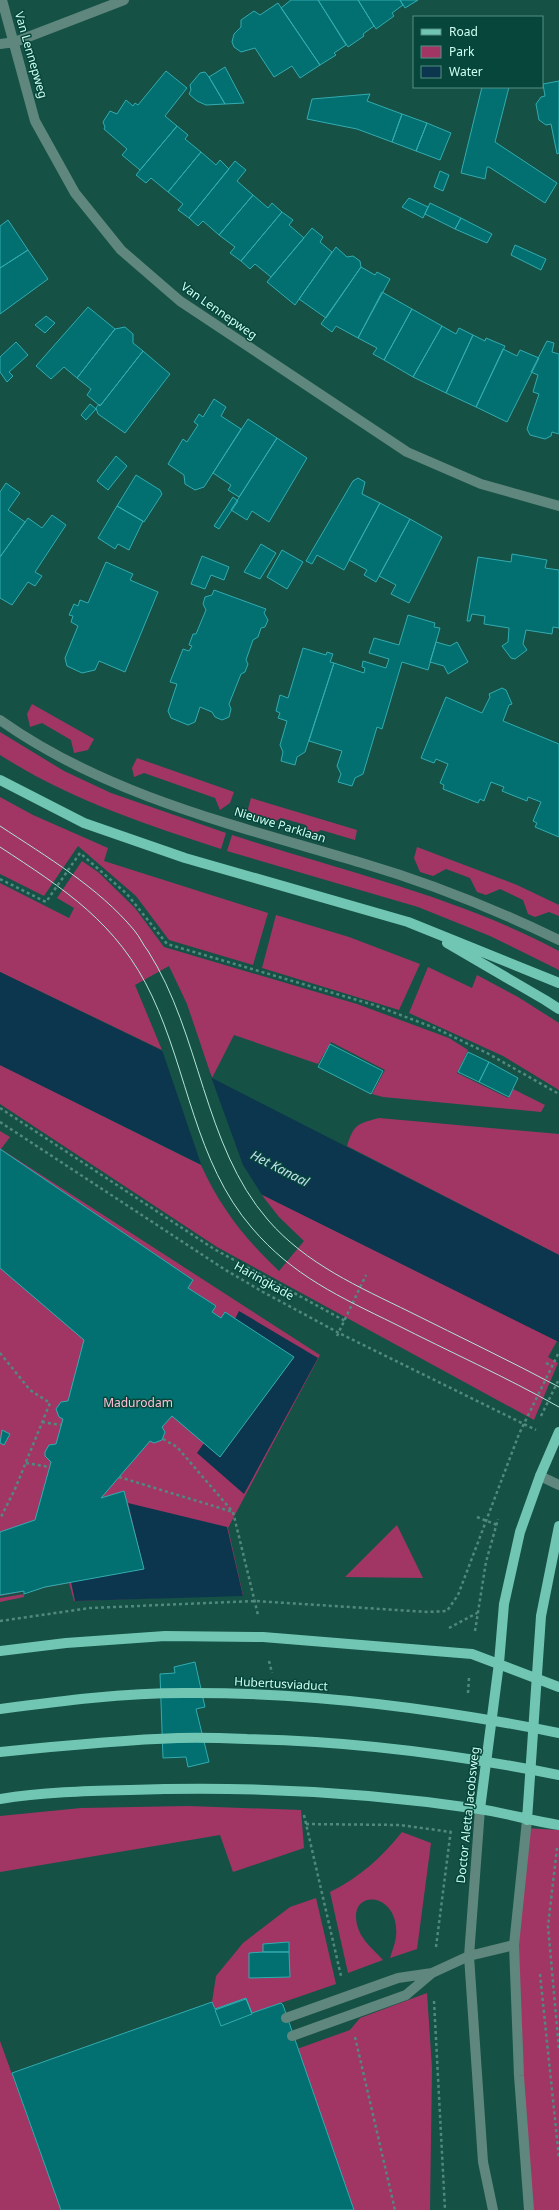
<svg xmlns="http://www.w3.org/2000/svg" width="559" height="2210" viewBox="0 0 559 2210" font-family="'Noto Sans',sans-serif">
<rect width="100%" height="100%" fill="#165146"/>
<!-- green -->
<path fill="#a13664" d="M32 704 94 739 88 750 74 753 71 740 42 723 30 727 27 714Z
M0 732 64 771 111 793 226 833 221 849C144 824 69 799 0 755Z
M137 758 234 792 230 803 220 810 215 798 144 773 134 777 132 768Z
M0 797 33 815 108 848 104 861 268 913 253 965 169 940 136 896 78 846 44 896 0 874Z
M251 798 357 830 355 840 321 830 309 837 306 825 281 818 269 825 253 820 248 809Z
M232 835C342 871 456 896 559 951V970L490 936 418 907 227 851Z
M417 847 517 885 559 905V916L549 912 535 917 528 914 523 900 500 889 486 895 477 892 470 878 446 869 433 876 420 872 414 858Z
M82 861 98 872 135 908 164 947 357 1004 449 1038 468 1050 457 1073 508 1098 513 1089 545 1105 541 1112 383 1097 372 1094 385 1070 331 1042 318 1064 234 1035 212 1078 187 1004 169 966 135 985 162 1050 0 972V883L69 918 74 908 57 898Z
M276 915 349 937 420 964 399 1010 262 968Z
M428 967 472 988 477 975 518 997 559 1023V1090L503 1056 409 1013Z
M0 1065 201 1165C220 1207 245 1239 279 1271L304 1241 279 1217 261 1194 557 1341 548 1357 558 1363 534 1420 217 1247 0 1104Z
M379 1118 559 1134V1255L347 1146C354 1124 357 1124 379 1118Z
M0 1131 10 1137 1 1149 320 1355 228 1528 243 1595 74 1601 69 1583 0 1596Z
M397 1525 423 1578 345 1577Z
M24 1594V1597L0 1602V1598Z
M188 1806 301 1810 304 1848 233 1872 220 1835 0 1872V1816L81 1808Z
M525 1828 559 1830V2210H530L514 1945Z
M402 1832 431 1843 417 1949 390 1958C392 1951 395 1944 396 1937 401 1887 338 1888 361 1935 367 1945 376 1952 383 1960L348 1973 330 1892C360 1877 381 1858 402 1832Z
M316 1898 336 1984 252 2013 246 1998 215 2009 212 2002 216 1976 243 1943 290 1907Z
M427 1993 432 2068 430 2210H354L297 2049 350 2030 360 2018Z
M0 2041 61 2210H0Z"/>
<!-- water -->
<path fill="#0b364d" d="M0 972 210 1074 212 1078 559 1255V1342L0 1065Z
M239 1311 318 1358 244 1494 197 1453 204 1443 220 1457 294 1357 235 1319Z
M128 1503 227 1527 243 1596 75 1601 71 1582 144 1569Z"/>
<!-- pier -->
<path fill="#165146" d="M161 1047 209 1071 243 1165 264 1198 202 1167Z"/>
<!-- building -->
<path fill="#026f71" stroke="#32acb0" d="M291 0H318L346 45 334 53 336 55 320 65 281 8Z
M318 0H358L374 26 363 34 364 36 348 47Z
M358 0H400L403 5 392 13 394 16 376 29Z
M400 0H418L405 8Z
M278 3 320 65 300 78 292 66 274 77 255 48 241 52 234 47 232 42 234 34 241 27V20L254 11 260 15Z
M225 67 244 103 225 104 209 77Z
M166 71 187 88 165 116 177 126 140 170 122 155 127 149 104 129 105 127 103 122 110 111 117 114 126 100 133 106 135 103 138 105Z
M205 72 209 77 225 104 206 105 197 101 189 94 191 90 190 85 200 73Z
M559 81V153L557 154 551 124 546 125 539 120 536 104 541 97 545 96 543 84Z
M482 87H509L495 142 557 183 545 203 489 167H487L485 179 461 173Z
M370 94 367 101 402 114 392 142 357 129 307 119 312 99Z
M402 114 427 123 416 151 392 142Z
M427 123 451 133 440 160 416 151Z
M177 126 188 135 185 139 201 152 168 192 151 178 146 183 136 175Z
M201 152 216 165 220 160 229 169 189 218 178 210 183 204 168 192Z
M235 161 246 170 237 181 253 195 219 235 203 221 198 226 189 218Z
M440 171 449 175 443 191 434 187Z
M253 195 268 208 272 203 282 212 241 261 230 253 235 247 219 235Z
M409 198 428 207 423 218 402 207Z
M430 203 461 218 455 229 425 214Z
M282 212 293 220 289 225 304 238 271 277 255 264 250 269 241 261Z
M461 218 492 234 487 243 455 229Z
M8 220 28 250 0 268V226Z
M312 228 323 237 320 242 332 252 295 305 267 282Z
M515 245 546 259 541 270 511 255Z
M336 247 347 257 353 256 360 261 361 267 326 318 299 299Z
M28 250 48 279 0 314V268Z
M361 267 375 275 377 272 390 279 358 338 336 326 332 332 321 324Z
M382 292 412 309 384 360 373 354 377 348 358 338Z
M88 307 115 329 77 378 64 367 51 379 36 366Z
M412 309 442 326 413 377 384 360Z
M46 316 55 323 45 333 35 325Z
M442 326 456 334 459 328 473 335 446 393 413 377Z
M125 327 133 334V343L143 351 100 406 87 395 91 389 77 378 115 329Z
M473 335 485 341 486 338 505 346 476 407 446 393Z
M547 341 554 343 552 352 559 354V434L552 432 551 436 545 439 530 435 527 429 539 394 533 392 538 375 531 372Z
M16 342 28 355 9 372 13 376 7 382 0 372V357Z
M503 349 517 356 520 350 539 358 507 422 476 407Z
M143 351 170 374 125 433 98 414 96 408 99 404 100 406Z
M214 399 226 407 221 416 241 429 204 487 195 490 185 484 184 475 168 464 183 439 187 442 198 425 194 422 199 414 203 417Z
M90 404 96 409 86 420 81 415Z
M248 419 277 438 239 497 228 490 231 485 213 473Z
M277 438 307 458 269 522 252 511 247 520 231 510Z
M116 456 127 466 108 490 97 481Z
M136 475 160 490 162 494 144 522 117 506Z
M358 478 365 482 362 494 380 503 344 570 317 555 312 564 306 561 353 481Z
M6 483 20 493 8 510 25 522 0 557V492Z
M233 497 238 501 219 529 214 526Z
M380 503 410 519 376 582 364 575 367 570 349 560Z
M117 506 143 521 129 550 118 544 115 549 98 538Z
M52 515 66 525 35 572 42 576 35 586 28 582 12 605 0 598V557L28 518 42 528Z
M410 519 442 537 409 603 391 594 396 585 379 576Z
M261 544 276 553 260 579 244 572Z
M282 550 303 562 287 589 267 577Z
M512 554 547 560 545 568 559 570V628L553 627 552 634 526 630 523 644 527 650 515 659 511 658 502 646 508 642 509 628 484 624 485 616 472 614 470 621H467L478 557 511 562Z
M202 556 229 567 224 580 211 575 205 589 191 584Z
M106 562 133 574 130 580 158 592 125 672 99 661 95 670 82 673 67 666 65 658 78 626 71 622 73 616 69 615 74 604 78 606 80 600 88 603Z
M214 590 266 609 264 613 268 620 265 627 261 628 258 637 253 640 246 660 248 664 245 672 241 674 229 704 231 709 229 717 222 720 215 717 212 712 200 707 195 722 188 725 171 718 168 711 177 684 170 682 183 649 189 651 192 646 189 645 193 634H196L206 610 203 604 205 597 212 595Z
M408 615 435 623 434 627 440 628 428 670 402 662 382 729 377 727 363 774 355 778 352 786 338 782 341 774 337 766 342 751 309 741 334 663 364 673 365 668 362 667 363 661 386 668 389 659 369 653 374 638 399 645Z
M436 642 450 646 457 642 468 662 448 674 444 666 430 662Z
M303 648 326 655 327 652 333 654 330 662 334 663 305 752 297 757 295 765 281 761 283 752 280 745 287 721 278 718 280 713 276 711 280 695 288 698Z
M502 688 506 690 512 704 509 705 503 721 559 744V837L535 827 537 823 533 821 541 802 528 797 527 801 502 791 504 787 491 782 484 801 480 799 478 803 443 789 444 785 440 783 448 764 436 759 434 763 421 758 446 697 482 713 490 697 489 694Z
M330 1044 383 1071 371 1094 318 1067Z
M468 1052 489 1062 479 1082 458 1072Z
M489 1062 518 1078 509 1097 479 1082Z
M0 1149 193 1280 188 1288 216 1306 212 1312 221 1318 225 1312 294 1357 220 1457 172 1416 162 1427 165 1432 162 1440 154 1443 150 1441 101 1498 124 1491 144 1569 45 1587 24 1594V1591L0 1595V1532L35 1520 51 1462 45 1456V1452L49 1445 56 1444 63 1419 59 1417 56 1409 61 1402 68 1401 84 1340 0 1268Z
M2 1430 10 1434 4 1445 0 1443Z
M195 1662 205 1707 196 1709 209 1762 188 1767 186 1757 163 1758 160 1674 175 1673 174 1667Z
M289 1942V1952H263V1944Z
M263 1952H289L290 1977 249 1978V1953Z
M246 1998 252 2013 281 2003 283 2005 354 2210H61L12 2073 212 2002 215 2009Z
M246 1999 252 2014 221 2026 215 2010Z"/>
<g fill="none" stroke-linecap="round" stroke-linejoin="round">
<!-- path -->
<path stroke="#52897e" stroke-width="2.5" stroke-dasharray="3 3" stroke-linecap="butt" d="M0 879 46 902 80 853 127 894 167 944 374 1005 435 1028 487 1053 559 1094
M0 1108 214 1249 345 1321
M0 1122 224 1269 263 1292 339 1333 536 1430
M337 1336 366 1275
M0 1353 30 1390 50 1403 15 1489 0 1519
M546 1363 552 1366
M541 1416 559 1379
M42 1422 61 1425
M163 1439 177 1447 233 1512 258 1615
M26 1463 50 1467
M119 1477 233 1512
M477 1517 497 1525
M0 1621 90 1608 255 1601 428 1612 447 1611 458 1595 519 1434 559 1352
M449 1628 477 1613
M475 1631 486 1562 498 1519
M269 1661 272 1673
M468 1693 469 1678
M304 1815 341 1976
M306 1824 400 1825 451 1832
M557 1848 548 1926 559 2050
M436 1947 451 1829
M540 1974 559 2158
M434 2001 445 2210
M355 2037 395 2210"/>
<!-- minor -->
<path stroke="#5f877d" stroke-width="10" d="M2 0 35 121 75 193 121 250 180 301 407 452 481 484 559 506
M0 44 15 42 124 0
M0 720C107 796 238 826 362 863 430 883 495 909 559 940
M540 1476 559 1485
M480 1809 469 1956 483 2162 493 2210
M527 1820 514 1945 519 2076 529 2210
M286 2018 398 1978 432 1973 469 1956 514 1945
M292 2036 406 1995 432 1973"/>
<!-- major -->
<path stroke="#71c6b3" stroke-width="10" d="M0 780 84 823 185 858 408 922 559 983
M447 943 545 1000 559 1009
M0 1651 66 1643 165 1636 263 1637 472 1654 559 1687
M0 1799C42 1792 87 1791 130 1790 246 1786 364 1792 479 1809 506 1813 532 1821 559 1825
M480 1809 499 1663 504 1604 520 1532 540 1476 559 1432
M527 1820 541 1616 559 1526"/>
<!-- tram -->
<path stroke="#b2e4d7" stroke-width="1" d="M0 826C47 857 98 887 134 930 140 937 143 945 148 951 201 1034 203 1145 268 1220 306 1264 359 1287 410 1312 460 1337 510 1361 559 1387
M0 847C64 889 118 923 152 996 188 1072 195 1162 252 1228 293 1276 340 1297 395 1324 450 1352 506 1377 559 1407"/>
<!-- major-bridge -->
<path stroke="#71c6b3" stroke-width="10" d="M0 1709C61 1701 122 1693 184 1693 310 1692 435 1708 559 1733
M0 1752C59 1746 118 1740 178 1738 201 1737 224 1738 247 1739 353 1741 455 1754 559 1775"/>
</g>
<g text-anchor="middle" stroke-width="3" stroke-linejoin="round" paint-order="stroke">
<!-- street labels -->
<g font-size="12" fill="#cffff2" stroke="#06463b">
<text transform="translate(31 55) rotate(74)" y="4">Van Lennepweg</text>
<text transform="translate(219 311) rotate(35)" y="4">Van Lennepweg</text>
<text transform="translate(280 825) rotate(17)" y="4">Nieuwe Parklaan</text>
<text transform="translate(264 1281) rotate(29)" y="4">Haringkade</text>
<text transform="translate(281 1684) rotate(3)" y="4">Hubertusviaduct</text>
<text transform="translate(468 1815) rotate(-84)" y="4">Doctor Aletta Jacobsweg</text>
</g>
<!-- park labels -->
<g font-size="12" fill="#fdc0d4" stroke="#06463b">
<text x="138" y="1407">Madurodam</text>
</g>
<!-- water labels -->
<g font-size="13" font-style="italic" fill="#c7e1f3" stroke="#06463b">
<text transform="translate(280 1168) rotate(27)" y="5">Het Kanaal</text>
</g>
</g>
<!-- legend -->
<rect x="413" y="16" width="130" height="72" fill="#06463b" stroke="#569084"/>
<rect x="421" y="29" width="20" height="6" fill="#71c6b3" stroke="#569084"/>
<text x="449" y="36" font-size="12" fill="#cffff2">Road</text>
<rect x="421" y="46" width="20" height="12" fill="#a13664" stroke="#569084"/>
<text x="449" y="56" font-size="12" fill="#cffff2">Park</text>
<rect x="421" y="66" width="20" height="12" fill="#0b364d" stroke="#569084"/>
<text x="449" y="76" font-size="12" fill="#cffff2">Water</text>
</svg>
